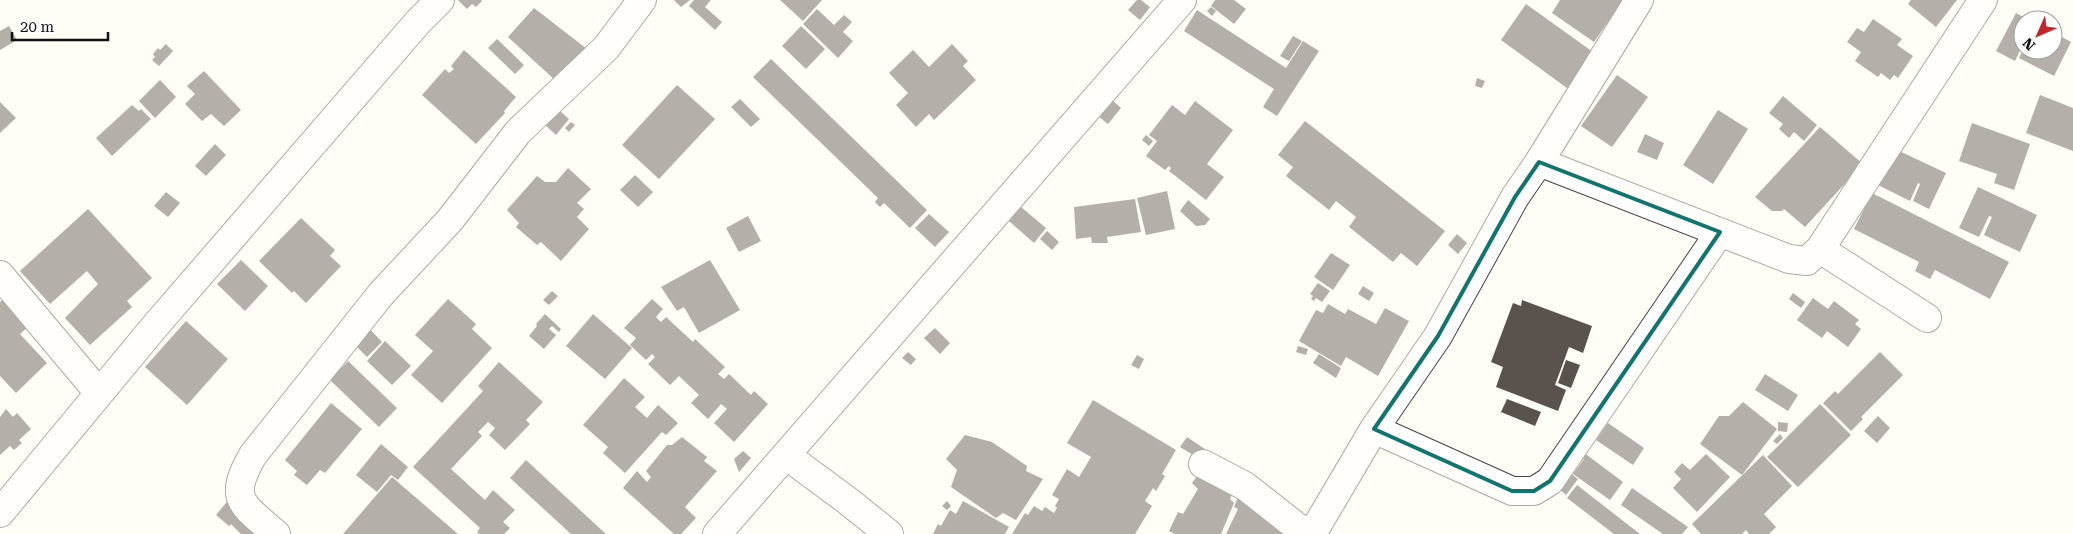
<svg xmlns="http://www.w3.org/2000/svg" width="2073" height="534" viewBox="0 0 2073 534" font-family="'Roboto Serif',serif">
<rect width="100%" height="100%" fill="#fffdf5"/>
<!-- building -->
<path fill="#5a524d" d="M458 0H481L482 1 476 7 472 4 467 9Z
M674 0H690L681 7Z
M694 0H711L705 7 722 22 715 30 689 6Z
M780 0H822L803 21Z
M1137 0H1141L1150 7 1140 20 1128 10Z
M1215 0H1234L1246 9 1234 24 1211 6Z
M1560 0H1623L1594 42 1552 13Z
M1911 0H1957L1936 27 1908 4Z
M1526 4 1593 52 1567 88 1501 40Z
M1211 7 1216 11 1212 16 1207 11Z
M534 8 587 49 556 81 508 37Z
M817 9 834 25 844 15 852 22 843 32 853 41 838 58 803 24Z
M1197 10 1286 68 1303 41 1319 51 1277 116 1263 107 1274 89 1184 31Z
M2016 13 2029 20H2023V44L2015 61 1996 51Z
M1873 19 1902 39 1897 45 1913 56 1898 78 1894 75 1890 80 1881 73 1878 77 1855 61 1861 52 1847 42 1857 28 1864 32Z
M9 26 17 40 0 50V31Z
M801 26 825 49 806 69 782 46Z
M2053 32 2071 42 2054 76 2019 58 2023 50H2053Z
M1293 36 1302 41 1289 61 1280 56Z
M497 39 524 65 515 74 488 48Z
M166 44 173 51 159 66 152 60 155 57 153 54 158 48 160 50Z
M952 44 968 61 963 66 976 80 934 120 929 114 916 127 896 105 908 93 889 73 913 50 929 67Z
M464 50 516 97 504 111 505 113 476 144 422 95 445 69 449 73 454 69 451 66Z
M771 59 927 210 910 228 884 203 880 207 875 202 878 198 753 77Z
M204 71 241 110 224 126 211 114 202 121 185 104 195 94 187 86Z
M1617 75 1648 97 1612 147 1581 126Z
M1477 78 1485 81 1482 88 1475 86Z
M160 80 176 97 155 118 139 101Z
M677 85 715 119 659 179 622 145Z
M2040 95 2073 108V151L2026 133Z
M1783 96 1817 125 1804 141 1794 132 1789 138 1779 129 1783 124 1769 113Z
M740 99 760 119 751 127 731 107Z
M1111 99 1121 108 1108 124 1098 116Z
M1195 101 1233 130 1207 164 1224 177 1206 200 1169 171 1171 168 1169 166 1165 170 1146 156 1157 141 1149 135 1172 105 1185 115Z
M0 102 16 118 0 133Z
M552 104 569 119 556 135 544 124Z
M132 105 139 111 141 109 151 119 112 156 96 138Z
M1718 110 1748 129 1713 184 1683 165Z
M1305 121 1445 231 1417 266 1401 253 1393 262 1349 227 1356 217 1336 201 1329 210 1286 176 1293 167 1278 155Z
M571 122 575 125 569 132 565 128Z
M1972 123 2030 144 2014 190 1994 183 1997 174 1959 161Z
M1820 127 1863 164 1805 227 1784 209 1782 211H1772L1755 197Z
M1645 134 1664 143 1657 160 1637 152Z
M1146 135 1153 141 1149 146 1142 140Z
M215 144 226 155 206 176 195 166Z
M1895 149 1946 173 1929 209 1913 201 1920 184 1918 183 1910 201 1878 185Z
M568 168 591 189 577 203 584 209 577 217 589 229 561 261 541 242 537 245 516 227 519 223 507 210 537 176 545 182H556Z
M635 175 653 192 638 207 620 190Z
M1978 187 2037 215 2020 252 1984 235 1992 217 1989 216 1979 237 1959 228Z
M1167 191 1175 229 1146 235 1137 198Z
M166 192 180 203 168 217 154 206Z
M1872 193 2009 262 1990 299 1935 270 1930 279 1915 271 1919 262 1854 229Z
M1135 199 1141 232 1107 237 1108 243H1092L1091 237 1076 239 1074 207Z
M1188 200 1210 219 1205 225 1196 226 1180 211Z
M1021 207 1046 228 1034 243 1009 221Z
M88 209 152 278 127 301 132 307 90 345 65 318 98 284 87 271 50 304 20 271Z
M929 214 949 232 935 247 915 228Z
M748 216 761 241 739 252 726 228Z
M301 218 335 250 330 256 341 266 306 303 294 291 292 293 259 261Z
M1047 231 1059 242 1052 250 1040 239Z
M1457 234 1467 243 1458 254 1448 245Z
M1331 253 1350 265 1333 290 1314 277Z
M241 260 268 286 245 311 217 284Z
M710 260 740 310 699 333 684 307 677 311 661 287Z
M1318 283 1330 291 1322 302 1316 298 1314 301 1311 299 1313 296 1310 294Z
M1363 286 1374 293 1369 301 1358 294Z
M552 291 558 296 549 305 543 300Z
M1793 293 1805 302 1801 308 1789 299Z
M1813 298 1828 309 1834 301 1859 320 1855 324 1861 329 1848 347 1827 331 1822 338 1797 320Z
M448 299 476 324 472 329 492 348 442 403 411 375 433 351 415 335Z
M652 299 663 309 656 317 661 322 666 317 693 342 695 339 725 367 718 374 724 379 729 374 751 395 754 391 768 404 734 442 714 423 727 409 721 404 708 419 691 403 699 395 679 376 670 385 648 364 655 357 652 354 646 360 630 345 636 338 624 328Z
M2 300 28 327 20 334 47 363 16 393 0 376V302Z
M1522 300 1592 326 1583 353 1569 347 1555 385 1566 390 1558 411 1496 387 1503 367 1491 362 1513 303 1521 306Z
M1328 304 1345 314 1348 309 1376 324 1385 308 1409 321 1378 376 1346 357 1341 366 1299 341 1316 310 1323 313Z
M545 314 561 329 559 332 552 326 549 329 556 335 544 349 529 336 537 326 536 324Z
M593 314 632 348 605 379 566 346Z
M186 321 228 359 187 405 145 367Z
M364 323 382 342 367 357 349 339Z
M935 328 950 343 940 354 924 338Z
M385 341 411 366 392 385 367 361Z
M1298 346 1308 349 1306 355 1296 352Z
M908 352 916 359 911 365 902 358Z
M1880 352 1903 375 1861 417 1863 419 1851 431 1823 403 1835 391 1838 394Z
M1319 354 1341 368 1336 378 1313 363Z
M1137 355 1144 359 1139 369 1131 365Z
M1566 360 1580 365 1571 388 1558 383Z
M348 361 397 408 379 427 330 380Z
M499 362 543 402 526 420 530 424 505 450 489 435 495 428 488 422 478 432 482 436 451 469 485 500 493 490 515 510 503 522 510 528 504 534H479L477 532 480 528 413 467 483 391 478 386Z
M1765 374 1798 395 1788 411 1755 390Z
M624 378 645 397 635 407 647 418 658 405 678 423 666 435 662 432 625 473 603 453 608 447 583 425Z
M1507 399 1541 412 1535 426 1501 412Z
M1093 400 1176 450 1162 474 1165 476 1156 491 1153 488 1145 501 1152 506 1135 534H1012L1025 513 1028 515 1034 506 1042 511 1045 507 1054 513 1057 508 1055 506 1059 499 1052 495 1067 469 1079 477 1091 457 1067 443Z
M1743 402 1777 429 1742 475 1700 444 1719 416H1729Z
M331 403 362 429 325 473 320 470 307 485 294 475 297 471 285 460Z
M1820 404 1851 435 1798 487 1767 457Z
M6 409 13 417 17 413 31 429 19 440 22 443 14 450 10 446 0 455V417Z
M1878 416 1890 428 1877 443 1864 431Z
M1778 422 1788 423 1787 432 1778 431Z
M1608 423 1644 448 1633 465 1596 440Z
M1780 434 1783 438 1777 444 1773 441Z
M965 435 992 442 1027 466 1026 471 1043 479 1016 520 1003 513 996 518 951 487 957 470 946 459Z
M682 437 707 457 704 461 717 471 685 507 696 518 681 534H674L623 488 637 471 647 482 651 477 646 471 667 445H672Z
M1187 437 1205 449 1198 458 1180 447Z
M381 444 408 467 398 480 391 475 377 492 356 475Z
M743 451 751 458 739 472 734 459Z
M1583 452 1623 482 1610 500 1573 474 1584 459 1579 456Z
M1706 454 1730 477 1697 512 1673 488 1681 479 1674 472 1682 463 1690 470Z
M1763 455 1792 486 1764 514 1776 527 1769 534H1749L1746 530 1742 534H1701L1692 524Z
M526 460 594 523 606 534H571L510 478Z
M1202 469 1235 488 1230 499 1234 503 1221 534H1175L1169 531 1178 512 1183 514 1198 489 1192 483Z
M1569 472 1578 479 1566 495 1557 487Z
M392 477 458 534H343Z
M1577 485 1640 534H1614L1567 498Z
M1632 488 1688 527 1682 534H1663L1621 505Z
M1239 495 1285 534H1226L1238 509 1234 507Z
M231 497 268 534H241L231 524 229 526 216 515Z
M947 501 951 506 947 510 942 506Z
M963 501 1009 527 1005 534H933L938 524 941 526 950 510 956 514Z"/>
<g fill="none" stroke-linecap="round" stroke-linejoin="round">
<!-- minor casing -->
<g stroke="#444" stroke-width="30">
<path id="minor" d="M1539 162 1789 259 1807 261 1820 249 1983 0
M1820 249 1927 318
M0 275 99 393
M1374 429 1512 491H1534L1550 481 1720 232
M787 456 848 501 889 534
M1203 464 1245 486 1306 534
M0 513 156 325 418 22 440 0
M276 534C242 504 227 500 253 455L381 294 450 220 518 132 606 48 642 0
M717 534 1182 0
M1312 534 1374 429 1438 336 1515 197 1539 162 1639 0"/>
</g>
<!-- minor -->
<use href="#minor" stroke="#fff" stroke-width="28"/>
</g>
<!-- marked area -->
<path d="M0 0H2073V534H0ZM1539 162 1720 232 1550 481 1534 491H1512L1374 429 1438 336 1515 197Z" fill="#fffdf5" fill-opacity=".55" fill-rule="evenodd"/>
<path fill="none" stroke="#0f766e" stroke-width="4" stroke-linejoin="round" d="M1539 162 1720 232 1550 481 1534 491H1512L1374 429 1438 336 1515 197Z"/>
<!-- north arrow -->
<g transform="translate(2038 35) rotate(225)"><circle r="24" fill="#ffffff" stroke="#a0a0a0"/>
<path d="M0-4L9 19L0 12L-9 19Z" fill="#c4262e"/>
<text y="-8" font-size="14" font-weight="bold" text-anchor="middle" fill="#111111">N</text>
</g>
<!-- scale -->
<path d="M12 32v8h96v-8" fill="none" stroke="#111111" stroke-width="2.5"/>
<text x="20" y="32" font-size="15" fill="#111111" stroke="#ffffff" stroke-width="4" paint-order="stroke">20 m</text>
</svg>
